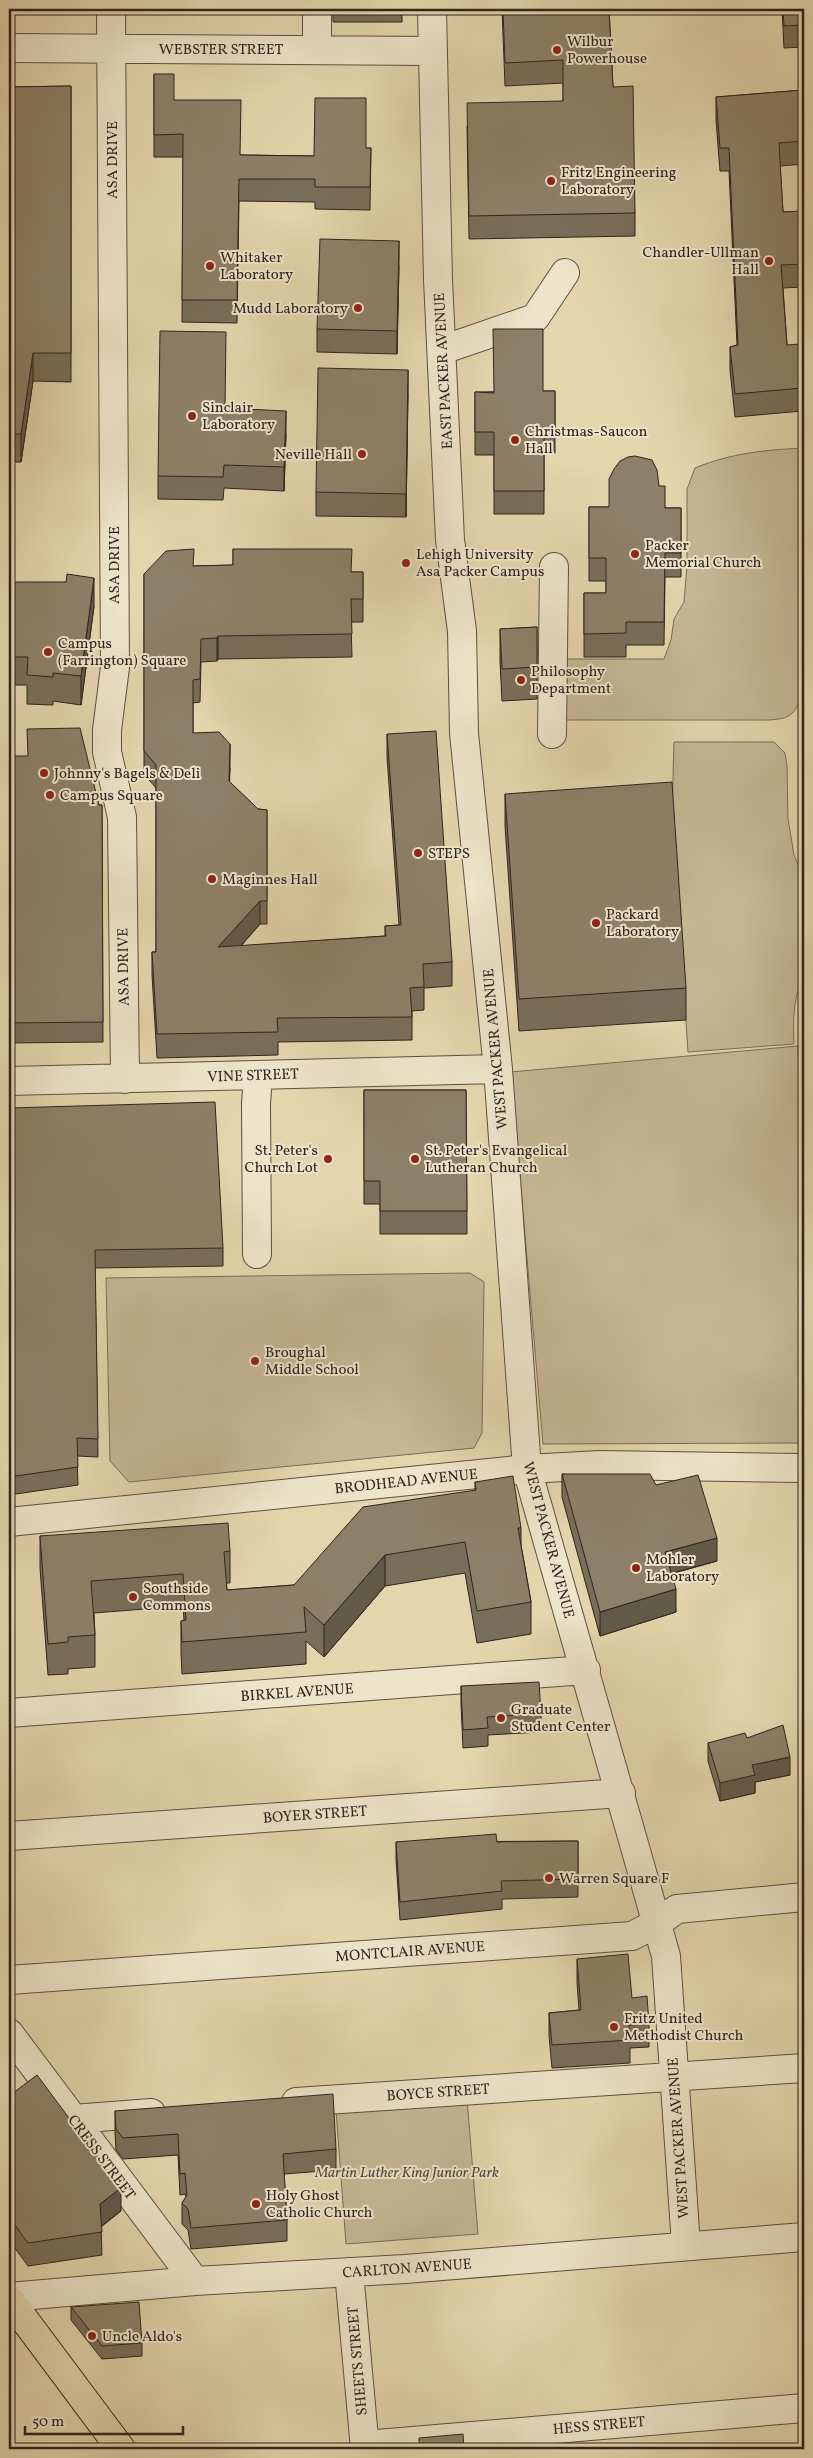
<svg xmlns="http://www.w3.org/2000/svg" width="813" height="2458" viewBox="0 0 813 2458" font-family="Vollkorn,serif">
<rect width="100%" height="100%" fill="#e3d5ac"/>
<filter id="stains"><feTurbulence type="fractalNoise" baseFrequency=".004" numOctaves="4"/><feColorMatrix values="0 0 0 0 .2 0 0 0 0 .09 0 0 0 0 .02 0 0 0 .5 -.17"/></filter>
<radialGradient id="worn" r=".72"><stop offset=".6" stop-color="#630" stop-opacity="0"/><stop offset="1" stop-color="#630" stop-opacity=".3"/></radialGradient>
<!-- green -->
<path fill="#c4b794" stroke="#7a6d5a" d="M804 448V691C795 713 793 719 768 720H556V659H664L671 640 674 619 684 602 687 565V489L695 468C732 453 764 450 804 448Z
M674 742H774L785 753 787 766 788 819 794 855 804 878V975C793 997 793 1020 794 1044L688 1052 672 814Z
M798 1046 804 1189V1439L800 1443 543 1444 511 1072Z
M470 1273 484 1282 482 1433 474 1448 129 1482 110 1461 106 1278Z
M467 2099 478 2234 346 2244 336 2110Z"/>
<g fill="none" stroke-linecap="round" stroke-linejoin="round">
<!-- minor casing -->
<g stroke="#5c5042" stroke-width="30">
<path id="minor" d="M111 9 115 667 107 730V752L122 817 125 1079
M317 9V50
M432 9 438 279 450 540 462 631 464 733 498 1069 527 1469 666 1956 686 2245
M9 48 433 51
M442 350 535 318 565 273
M552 734 554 567
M9 1081 498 1069
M257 1254 256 1104 258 1075
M9 1522 527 1469 600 1465 804 1468
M9 1713 586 1670
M9 1836 621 1793
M9 1980 632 1936 657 1923 677 1909 804 1897
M9 2033 195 2281
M296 2102 804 2068
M73 2119 151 2113
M349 2272 365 2449
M9 2297 195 2281 405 2269 804 2237
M365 2445 804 2408"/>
</g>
<!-- major casing -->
<g stroke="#2f231f" stroke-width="30">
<path id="major" d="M9 2299 121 2449"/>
</g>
<!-- minor -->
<use href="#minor" stroke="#ede4c9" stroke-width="28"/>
<!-- major -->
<use href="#major" stroke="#e3d5ac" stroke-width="28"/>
</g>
<!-- wall -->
<path fill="#796e59" stroke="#2f231f" d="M333 9H402V22H333Z
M502 9H609L613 87 635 213V236L469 239 467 126 563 101V83L505 86Z
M782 9H804V47L784 48Z
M154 74 174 100 241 155 314 156 366 148H371L370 210 315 209V202L239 201 237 323 182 322 183 157H154Z
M71 86V382L33 381 21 462H9V87Z
M804 90V164L780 166 783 212 804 211V287L783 288 787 345 802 388V411L735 417 730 370V347L737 345 729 171H720L716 120V97Z
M399 265 397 354 317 352V329Z
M555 391V453H544V514H494V455H475V392Z
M408 393 406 517 316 516V492Z
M225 408 286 434 284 491 224 488 223 500 158 499V476Z
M659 486 665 508H681V577H665L664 645H626V657H584V593H606V581H589V507H609Z
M233 549 352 572H363V622H351L352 657 218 659 217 661 201 662 200 702 193 703V733L230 768 229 782 258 809 267 810V924H260L241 946 385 936V926L399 925 387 757V734L452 962V986L424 988V1010L412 1011V1040L278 1042V1055L157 1058 152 975V952H156V788L144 774V574L194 566 233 565Z
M9 582 94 606 81 705 53 701V705L27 704V685H9Z
M537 627V699L502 701 500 661V629Z
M9 756 99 805H102L103 1042 9 1043Z
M505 794 686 988V1020L519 1031 505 826Z
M364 1090H466L467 1234H380V1204H364Z
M9 1108 223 1248V1266L95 1268 98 1457 77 1456 78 1485 9 1495Z
M562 1474 656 1485 717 1561 671 1574 676 1612 600 1636 562 1497Z
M475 1482 521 1528V1545L531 1602V1634L477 1643 465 1573 385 1586 324 1657 306 1641V1664L182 1674 181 1653V1621H184L183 1606 94 1613 95 1635V1667L68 1669V1674L48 1675 40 1568V1536L230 1551V1583H226L227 1590 294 1585 475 1490Z
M461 1686 541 1714V1732L488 1735V1746L463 1748 461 1704Z
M747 1738 790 1775 755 1782V1793L720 1801 708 1761V1743Z
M578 1841V1897L502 1899V1909L400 1920 396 1860V1842Z
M577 1959 632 1998 649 2024V2047L630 2048V2063L552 2068 549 2036V2013L579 2010 577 1982Z
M9 2096 121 2211 101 2227 102 2255 28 2266 9 2240Z
M115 2111 336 2149V2170L284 2174 287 2220V2241L191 2249 188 2230 182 2224V2203L186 2197 185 2194 180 2195 178 2155 123 2159 116 2150 115 2132Z
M71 2307 142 2343V2356L102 2359 71 2320Z"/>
<!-- shaded-wall -->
<path fill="#635a49" stroke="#2f231f" d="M399 241V265L397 354V331Z
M33 353V381L21 462V434Z
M408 370V393L406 517V494Z
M286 411V434L284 491V467Z
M94 578V606L81 705V676Z
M218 636V659L217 661V638Z
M230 744V768L229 804V781Z
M260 901V924L218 971V947Z
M717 1538V1561L665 1575V1552Z
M385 1555V1586L324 1657V1625Z
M676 1589V1612L600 1636V1612Z
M790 1757V1775L755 1782V1793L720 1801V1783L752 1765Z
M121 2188V2211L100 2227V2204Z"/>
<!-- building -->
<path fill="#8d8068" stroke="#2f231f" d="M503 9H609L613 87 633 86 635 213 469 216 467 103 563 101V60L505 63Z
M783 9H804V25L784 26Z
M154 74H174V100H241L240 155 314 156 315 98H366V148H371L370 187H315V179H239L237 300H182L183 134 154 135Z
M71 86V353H33L21 434H9V87Z
M804 90V141L779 143 783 212 804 211V264L781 265 787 345 800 344 802 388 735 394 730 347 738 345 729 148H720L716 97Z
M320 239 399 241 397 331 317 329Z
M493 329H543V391H555V430H544V491H494V432H475V392L494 393Z
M160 331 226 332 225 408 286 411 284 467 224 465 223 477 158 476Z
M318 368 408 370 406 494 316 492Z
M635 456 652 460 657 470 659 486H665V508H681V553H665L664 622H626V633L584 634V593H606V558H589V507H609V479L614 469 620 461 628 457Z
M194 549 193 566 233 565V549H352L351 572H363V599H351L352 634 218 636 217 638 201 639 200 679 193 680V733L219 732 230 744 229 781 258 809 267 810V901H260L218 947 386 936 385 926 401 925 387 734 436 731 452 962 423 964 424 987 410 988 412 1017 277 1018 278 1032 157 1034 152 952H156V765L144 751V574L166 551Z
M67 574 94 578 81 676 53 673V677L27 675 28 657H9V582H66Z
M537 627V667L502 669 500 629Z
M80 728 99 805H102L103 1022 9 1023V756H28L27 729Z
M672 782 686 988 519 999 505 794Z
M364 1090H466L467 1211H380V1181H364Z
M215 1102 223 1248 95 1250 98 1439 77 1438 78 1467 9 1477V1108Z
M562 1474H650L656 1485 698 1475 717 1538 665 1552 676 1589 600 1612Z
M513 1476 521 1528H518L531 1602 477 1611 465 1542 385 1555 324 1625 304 1607 306 1632 182 1642 181 1621 186 1620 183 1574 91 1581 95 1635 68 1637V1642L48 1644 40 1536 228 1523 230 1551 224 1552 227 1590 294 1585 363 1507 476 1490 475 1482Z
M539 1682 541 1714 487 1717 488 1728 463 1730 461 1686Z
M783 1725 790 1757 752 1765 755 1775 720 1783 708 1743 745 1733 747 1738Z
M496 1834 497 1842 578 1841V1879L501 1881 502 1891 400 1902 396 1842Z
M628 1954 632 1998 647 1996 649 2024 629 2025 630 2040 552 2045 549 2013 581 2010 577 1959Z
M37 2075 121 2188 100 2204 102 2232 28 2243 9 2217V2096Z
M333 2094 336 2149 283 2154 287 2220 191 2228 188 2209 182 2203 187 2195 185 2173 180 2174 178 2134 123 2138 116 2129 115 2111Z
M139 2302 142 2343 102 2346 71 2307Z
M463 2434 464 2449H419V2438Z"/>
<!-- markers -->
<g fill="#8f2418" stroke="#ede4c9" stroke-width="2">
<circle cx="557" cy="50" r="5"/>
<circle cx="551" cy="181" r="5"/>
<circle cx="769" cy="261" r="5"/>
<circle cx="210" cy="266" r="5"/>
<circle cx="358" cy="308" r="5"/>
<circle cx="192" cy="416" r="5"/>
<circle cx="515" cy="440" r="5"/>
<circle cx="362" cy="454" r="5"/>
<circle cx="635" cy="554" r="5"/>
<circle cx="406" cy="563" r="5"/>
<circle cx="48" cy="652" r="5"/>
<circle cx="521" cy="680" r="5"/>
<circle cx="44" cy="773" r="5"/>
<circle cx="50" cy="795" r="5"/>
<circle cx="418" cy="853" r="5"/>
<circle cx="212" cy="879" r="5"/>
<circle cx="596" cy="923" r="5"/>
<circle cx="328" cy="1159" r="5"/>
<circle cx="415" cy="1159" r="5"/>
<circle cx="255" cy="1361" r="5"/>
<circle cx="636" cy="1568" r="5"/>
<circle cx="133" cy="1597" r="5"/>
<circle cx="501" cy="1718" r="5"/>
<circle cx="549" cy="1878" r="5"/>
<circle cx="614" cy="2027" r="5"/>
<circle cx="256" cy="2204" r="5"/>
<circle cx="92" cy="2336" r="5"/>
</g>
<g text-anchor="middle" stroke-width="4" stroke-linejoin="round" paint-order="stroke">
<!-- poi labels -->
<g font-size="15" fill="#2f231f" stroke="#ede4c9" text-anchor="start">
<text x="567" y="46">Wilbur<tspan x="567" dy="17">Powerhouse</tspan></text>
<text x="561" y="177">Fritz Engineering<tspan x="561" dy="17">Laboratory</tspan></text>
<text x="759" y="257" text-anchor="end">Chandler-Ullman<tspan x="759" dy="17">Hall</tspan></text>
<text x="220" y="262">Whitaker<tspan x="220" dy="17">Laboratory</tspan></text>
<text x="348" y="313" text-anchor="end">Mudd Laboratory</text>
<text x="202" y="412">Sinclair<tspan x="202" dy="17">Laboratory</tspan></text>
<text x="525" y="436">Christmas-Saucon<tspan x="525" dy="17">Hall</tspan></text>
<text x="352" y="459" text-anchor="end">Neville Hall</text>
<text x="645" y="550">Packer<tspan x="645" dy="17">Memorial Church</tspan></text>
<text x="416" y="559">Lehigh University<tspan x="416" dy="17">Asa Packer Campus</tspan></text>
<text x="58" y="648">Campus<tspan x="58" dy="17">(Farrington) Square</tspan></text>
<text x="531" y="676">Philosophy<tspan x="531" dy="17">Department</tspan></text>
<text x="54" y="778">Johnny's Bagels &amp; Deli</text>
<text x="60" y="800">Campus Square</text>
<text x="428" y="858">STEPS</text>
<text x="222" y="884">Maginnes Hall</text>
<text x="606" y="919">Packard<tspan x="606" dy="17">Laboratory</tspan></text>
<text x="318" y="1155" text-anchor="end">St. Peter's<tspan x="318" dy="17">Church Lot</tspan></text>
<text x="425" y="1155">St. Peter's Evangelical<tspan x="425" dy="17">Lutheran Church</tspan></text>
<text x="265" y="1357">Broughal<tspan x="265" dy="17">Middle School</tspan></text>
<text x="646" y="1564">Mohler<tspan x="646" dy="17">Laboratory</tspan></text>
<text x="143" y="1593">Southside<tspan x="143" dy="17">Commons</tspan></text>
<text x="511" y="1714">Graduate<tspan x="511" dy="17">Student Center</tspan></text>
<text x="559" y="1883">Warren Square F</text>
<text x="624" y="2023">Fritz United<tspan x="624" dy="17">Methodist Church</tspan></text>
<text x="266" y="2200">Holy Ghost<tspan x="266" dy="17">Catholic Church</tspan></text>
<text x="102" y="2341">Uncle Aldo's</text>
</g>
<!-- street labels -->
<g font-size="15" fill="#2f231f" stroke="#ede4c9">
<text x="221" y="54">WEBSTER STREET</text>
<text transform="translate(112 160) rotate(-90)" y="5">ASA DRIVE</text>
<text transform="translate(443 371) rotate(-93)" y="5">EAST PACKER AVENUE</text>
<text transform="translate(114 565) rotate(-90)" y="5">ASA DRIVE</text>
<text transform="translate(123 967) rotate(-91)" y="5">ASA DRIVE</text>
<text transform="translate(495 1049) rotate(-95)" y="5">WEST PACKER AVENUE</text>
<text transform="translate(253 1075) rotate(-2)" y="5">VINE STREET</text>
<text transform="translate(406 1481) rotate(-6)" y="5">BRODHEAD AVENUE</text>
<text transform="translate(549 1540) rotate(75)" y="5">WEST PACKER AVENUE</text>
<text transform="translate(297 1692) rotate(-4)" y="5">BIRKEL AVENUE</text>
<text transform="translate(315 1814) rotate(-4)" y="5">BOYER STREET</text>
<text transform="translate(410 1951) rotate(-4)" y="5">MONTCLAIR AVENUE</text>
<text transform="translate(438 2092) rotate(-4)" y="5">BOYCE STREET</text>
<text transform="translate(678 2138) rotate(-94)" y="5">WEST PACKER AVENUE</text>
<text transform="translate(102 2157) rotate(53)" y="5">CRESS STREET</text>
<text transform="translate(407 2268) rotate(-4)" y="5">CARLTON AVENUE</text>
<text transform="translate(357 2361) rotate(-95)" y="5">SHEETS STREET</text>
<text transform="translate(599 2425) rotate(-5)" y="5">HESS STREET</text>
</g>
<!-- park labels -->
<g font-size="15" font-style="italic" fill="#54483c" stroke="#ede4c9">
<text x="407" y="2177">Martin Luther King Junior Park</text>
</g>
</g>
<!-- margin -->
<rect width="813" height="2458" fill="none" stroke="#e3d5ac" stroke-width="30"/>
<rect x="10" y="10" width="793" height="2438" fill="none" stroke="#2f231f" stroke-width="2.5"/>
<rect x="15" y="15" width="783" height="2428" fill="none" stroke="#2f231f"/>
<!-- scale -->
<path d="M25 2426v8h158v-8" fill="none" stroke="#2f231f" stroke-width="2.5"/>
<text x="32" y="2426" font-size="15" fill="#2f231f" stroke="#ede4c9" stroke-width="4" paint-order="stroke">50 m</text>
<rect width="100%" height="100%" filter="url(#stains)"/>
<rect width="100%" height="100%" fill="url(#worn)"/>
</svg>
